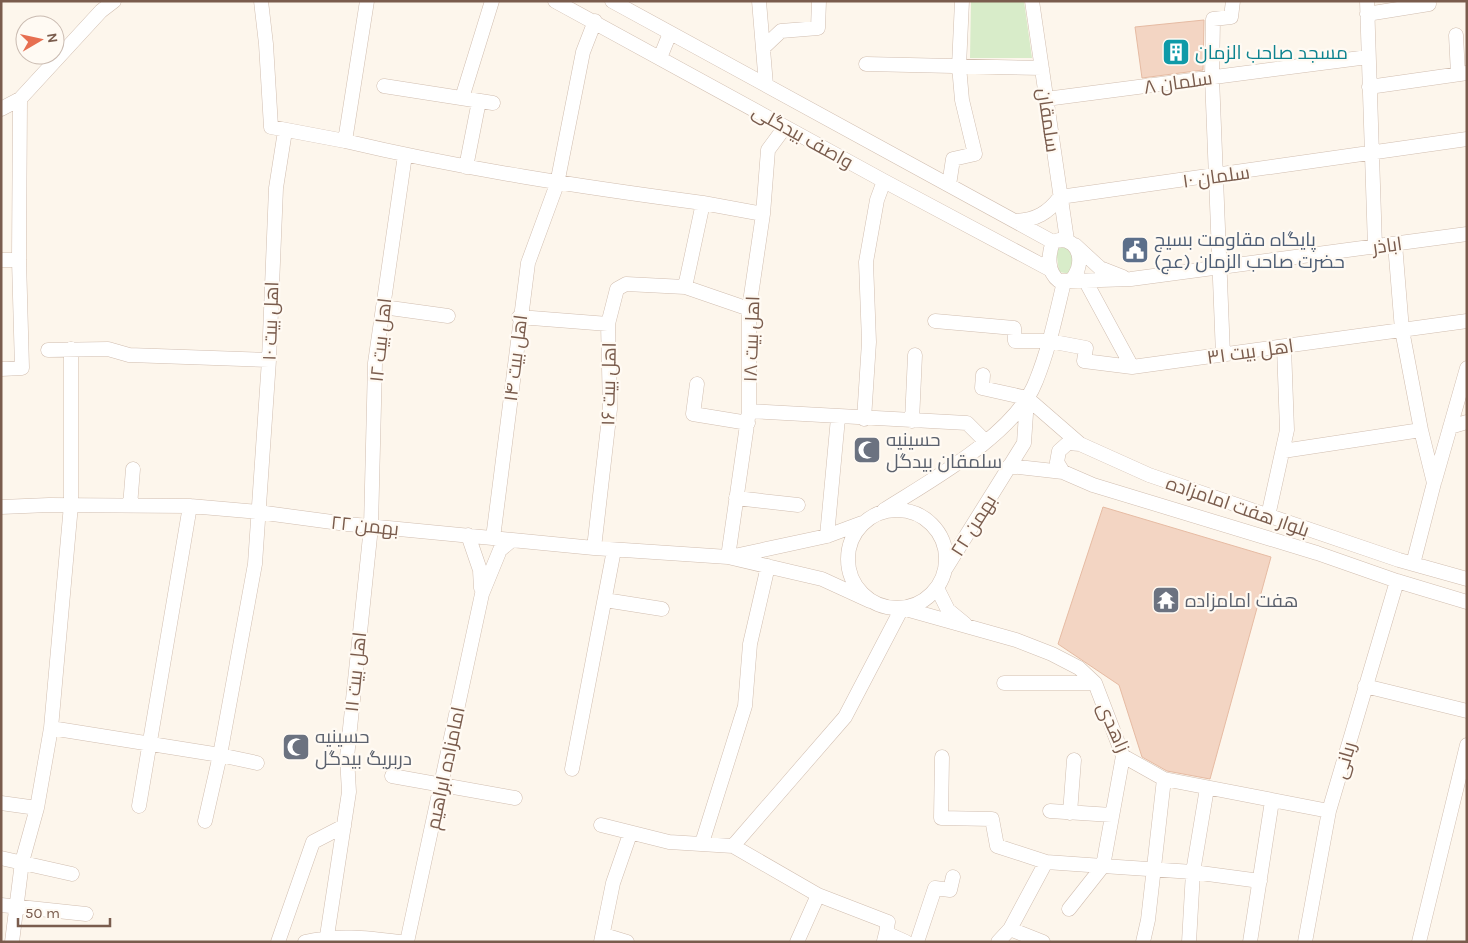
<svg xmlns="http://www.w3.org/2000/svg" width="1468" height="943" viewBox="0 0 1468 943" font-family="Karla,Cairo,sans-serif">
<rect width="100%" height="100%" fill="#fdf6ec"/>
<!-- green -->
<path fill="#d8ecc9" d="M971 1H1024L1032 58H970Z
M1065 245C1073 254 1075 261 1071 274L1059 272 1056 250Z"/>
<!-- building -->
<path fill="#f3d5c3" stroke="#e6bba3" d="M1204 20 1203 70 1142 78 1135 27Z
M1103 507 1271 557 1210 779 1167 771 1142 757 1119 685 1058 644Z"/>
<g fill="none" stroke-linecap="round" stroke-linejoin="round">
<!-- minor casing -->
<g stroke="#d1beb0" stroke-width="15">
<path id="minor" d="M261 1 266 44 271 127 345 141
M367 1 345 141C463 169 582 187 703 203
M555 1 884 181 1051 270
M612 1 1053 242
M759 1 766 85
M1032 1 1067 240
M1367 1 1375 247
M1367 14 1429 4
M1456 35 1458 74
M763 48 781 31 818 28 819 1
M660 58 670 33
M866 64 1042 68
M384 86 493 103
M1369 87 1467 73
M462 98 492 1
M1046 99 1368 57
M1 109 20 99 101 11 114 1
M466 167 479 101
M949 185 953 159 975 154 962 100 959 66 962 1
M1015 221C1036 220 1048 213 1060 197L1467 139
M1059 240C1082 239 1085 268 1070 281H1059C1047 272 1048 255 1053 242Z
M1395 244 1402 330 1421 430
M1075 245 1100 268 1123 277
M1 260H19
M1070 281 1131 279 1467 234
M1086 282 1132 367
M383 307 448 316
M749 309 685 287 703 203 763 214
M519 317 608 324
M935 321 1014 328 1015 341H1049L1086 348 1084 361 1132 367 1467 321
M48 350 108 349 129 355 269 360
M1223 355 1212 77 1213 19 1231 17 1233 1
M1 369 22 368 19 260 20 99
M983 375 982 388 1027 398 1080 444 1149 475 1399 560 1467 579
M697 384 693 414 748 423
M749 411 967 423 985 441
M864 419 869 342 866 262 877 200 884 181
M912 421 915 355
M1450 427 1467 422
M1283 451 1421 430 1434 483 1413 564
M1009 466 1063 472 1093 485 1317 553 1397 581 1467 602
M1063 472 1057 462 1059 451 1068 443 1080 444
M1435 480 1467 368
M736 498 798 505
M130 506 133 469
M1 507 49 505 190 506 258 512 347 524 594 548 728 557 822 579 870 601
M884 510C931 480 1016 434 1036 381 1049 349 1056 315 1064 282
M848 559a49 49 0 1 1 98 0a49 49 0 1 1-98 0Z
M1268 516 1287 430 1284 347
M468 535 480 570 481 588
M827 536 838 418
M493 538 528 263 557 184 583 52 595 21
M594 548 610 409 608 324 617 289 626 284 685 287
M734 556 827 536 862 523
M728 557 749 411V309L763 214 768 150 785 127
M946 568 1024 443 1027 399
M937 588 948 610 965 624
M605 600 662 609
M1004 683H1095
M1365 686 1467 711
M51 728 220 755 257 763
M942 757 941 818 992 819 997 846 1046 862
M572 769 614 550
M392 776 515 798
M1 803 37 808
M139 806 190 506
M1050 811 1112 815
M1070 813 1074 760
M205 821 220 755 255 564 269 360 276 188 285 131
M601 825 669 842 733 846 818 895 888 922 886 933
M702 843 745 706 750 644 768 566
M733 846 845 717 902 608 1016 640 1052 654 1079 668 1095 683 1123 756 1164 779 1329 811
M1 858 72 874
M1 905 86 914
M1069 909 1103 866 1193 872 1260 881
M1010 929 1043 942
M604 935 627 942
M327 936 349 792 347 757 371 527 375 363 405 155
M884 941 886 933 906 942
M12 942 22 862 37 808 51 728 71 505V349
M278 942 313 842 344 826
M305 942C337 934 368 938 400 942
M407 942 482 594 500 550 512 540
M601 942 613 883 630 834
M797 942 818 895
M917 942 935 888 950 890 953 877
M998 942 1010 929 1046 862 1103 866 1123 756
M1143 942 1148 920 1164 779
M1189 942 1193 872 1207 788
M1250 942 1272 801
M1305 942 1329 811 1397 581
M1419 942 1467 745"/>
</g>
<!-- minor -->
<use href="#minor" stroke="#fff" stroke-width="14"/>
</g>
<!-- icons -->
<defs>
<g id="building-square" transform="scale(1.4375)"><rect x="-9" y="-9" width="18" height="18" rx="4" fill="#0f9aa8" stroke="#fffaf3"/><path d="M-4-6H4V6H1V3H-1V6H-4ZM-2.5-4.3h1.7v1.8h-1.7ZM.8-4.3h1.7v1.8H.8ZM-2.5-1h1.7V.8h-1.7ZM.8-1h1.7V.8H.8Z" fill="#fff"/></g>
<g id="civic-square" transform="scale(1.4375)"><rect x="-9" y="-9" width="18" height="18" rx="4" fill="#5c6f8a" stroke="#fffaf3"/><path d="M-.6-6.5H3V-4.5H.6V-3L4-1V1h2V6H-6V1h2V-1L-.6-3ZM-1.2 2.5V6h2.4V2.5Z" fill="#fff"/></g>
<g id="mosque-square" transform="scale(1.4375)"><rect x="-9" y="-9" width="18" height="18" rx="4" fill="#6b7280" stroke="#fffaf3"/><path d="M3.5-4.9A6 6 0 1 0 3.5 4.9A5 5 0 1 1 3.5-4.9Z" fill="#fff"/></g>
<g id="temple-square" transform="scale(1.4375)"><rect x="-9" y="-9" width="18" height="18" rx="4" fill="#6b7280" stroke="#fffaf3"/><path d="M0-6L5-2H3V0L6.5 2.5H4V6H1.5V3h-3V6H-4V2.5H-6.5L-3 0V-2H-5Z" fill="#fff"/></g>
</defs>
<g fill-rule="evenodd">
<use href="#building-square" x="1176" y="52"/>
<use href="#civic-square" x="1135" y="250"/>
<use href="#mosque-square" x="867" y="450"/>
<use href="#temple-square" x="1166" y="600"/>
<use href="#mosque-square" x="296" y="747"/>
</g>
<g text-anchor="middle" stroke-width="4.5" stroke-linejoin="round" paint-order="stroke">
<!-- culture labels -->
<g font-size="19" fill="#0d838f" stroke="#fffaf3" text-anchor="start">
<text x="1195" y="59">مسجد صاحب الزمان</text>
</g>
<!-- street labels -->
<g font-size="19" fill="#7a5c4d" stroke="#fffaf3">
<text transform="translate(1178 82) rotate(-8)" y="7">سلمان ۸</text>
<text transform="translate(1049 120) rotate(82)" y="7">سلمقان</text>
<text transform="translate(803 136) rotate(29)" y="7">واصف بیدگلی</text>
<text transform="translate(1216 176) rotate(-8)" y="7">سلمان ۱۰</text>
<text transform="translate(1387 245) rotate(-8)" y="7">اباذر</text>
<text transform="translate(270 321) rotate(-88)" y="7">اهل بیت ۱۰</text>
<text transform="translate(751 339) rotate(-88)" y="7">اهل بیت ۱۸</text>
<text transform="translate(380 340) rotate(-84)" y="7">اهل بیت ۱۲</text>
<text transform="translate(1250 351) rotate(-8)" y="7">اهل بیت ۳۱</text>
<text transform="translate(515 358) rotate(-83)" y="7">اهل بیت ۱۴</text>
<text transform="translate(608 384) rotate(-89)" y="7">اهل بیت ۱۶</text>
<text transform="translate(1238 506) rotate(19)" y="7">بلوار هفت امامزاده</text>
<text transform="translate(365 525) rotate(6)" y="7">۲۲ بهمن</text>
<text transform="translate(973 525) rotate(-58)" y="7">۲۲ بهمن</text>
<text transform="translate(355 672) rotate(-84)" y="7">اهل بیت ۱۱</text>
<text transform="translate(1114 727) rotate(66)" y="7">زاهدی</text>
<text transform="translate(1344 760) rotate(-74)" y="7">ربانی</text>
<text transform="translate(445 768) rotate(-78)" y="7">امامزاده ابراهیم</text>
</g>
<!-- service labels -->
<g font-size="19" fill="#4e5e75" stroke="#fffaf3" text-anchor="start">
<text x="1154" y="246">پایگاه مقاومت بسیج<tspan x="1154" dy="22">حضرت صاحب الزمان (عج)</tspan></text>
</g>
<!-- worship labels -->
<g font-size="19" fill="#5b616d" stroke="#fffaf3" text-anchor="start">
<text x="886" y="446">حسینیه<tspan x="886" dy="22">سلمقان بیدگل</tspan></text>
<text x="1185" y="607">هفت امامزاده</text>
<text x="315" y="743">حسینیه<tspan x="315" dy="22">دربریگ بیدگل</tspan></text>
</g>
</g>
<!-- border -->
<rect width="1468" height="943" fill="none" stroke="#7a5c4d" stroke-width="5"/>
<!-- north arrow -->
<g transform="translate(40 40) rotate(81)"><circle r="24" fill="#fffaf3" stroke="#cabbb1"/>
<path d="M0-4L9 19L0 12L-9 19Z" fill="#e76f51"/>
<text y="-8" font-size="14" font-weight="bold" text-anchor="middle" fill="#7a5c4d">N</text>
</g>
<!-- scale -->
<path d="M18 918v8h92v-8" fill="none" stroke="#7a5c4d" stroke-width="2.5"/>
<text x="25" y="918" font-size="15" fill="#7a5c4d" stroke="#fffaf3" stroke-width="4" paint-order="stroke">50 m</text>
</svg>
